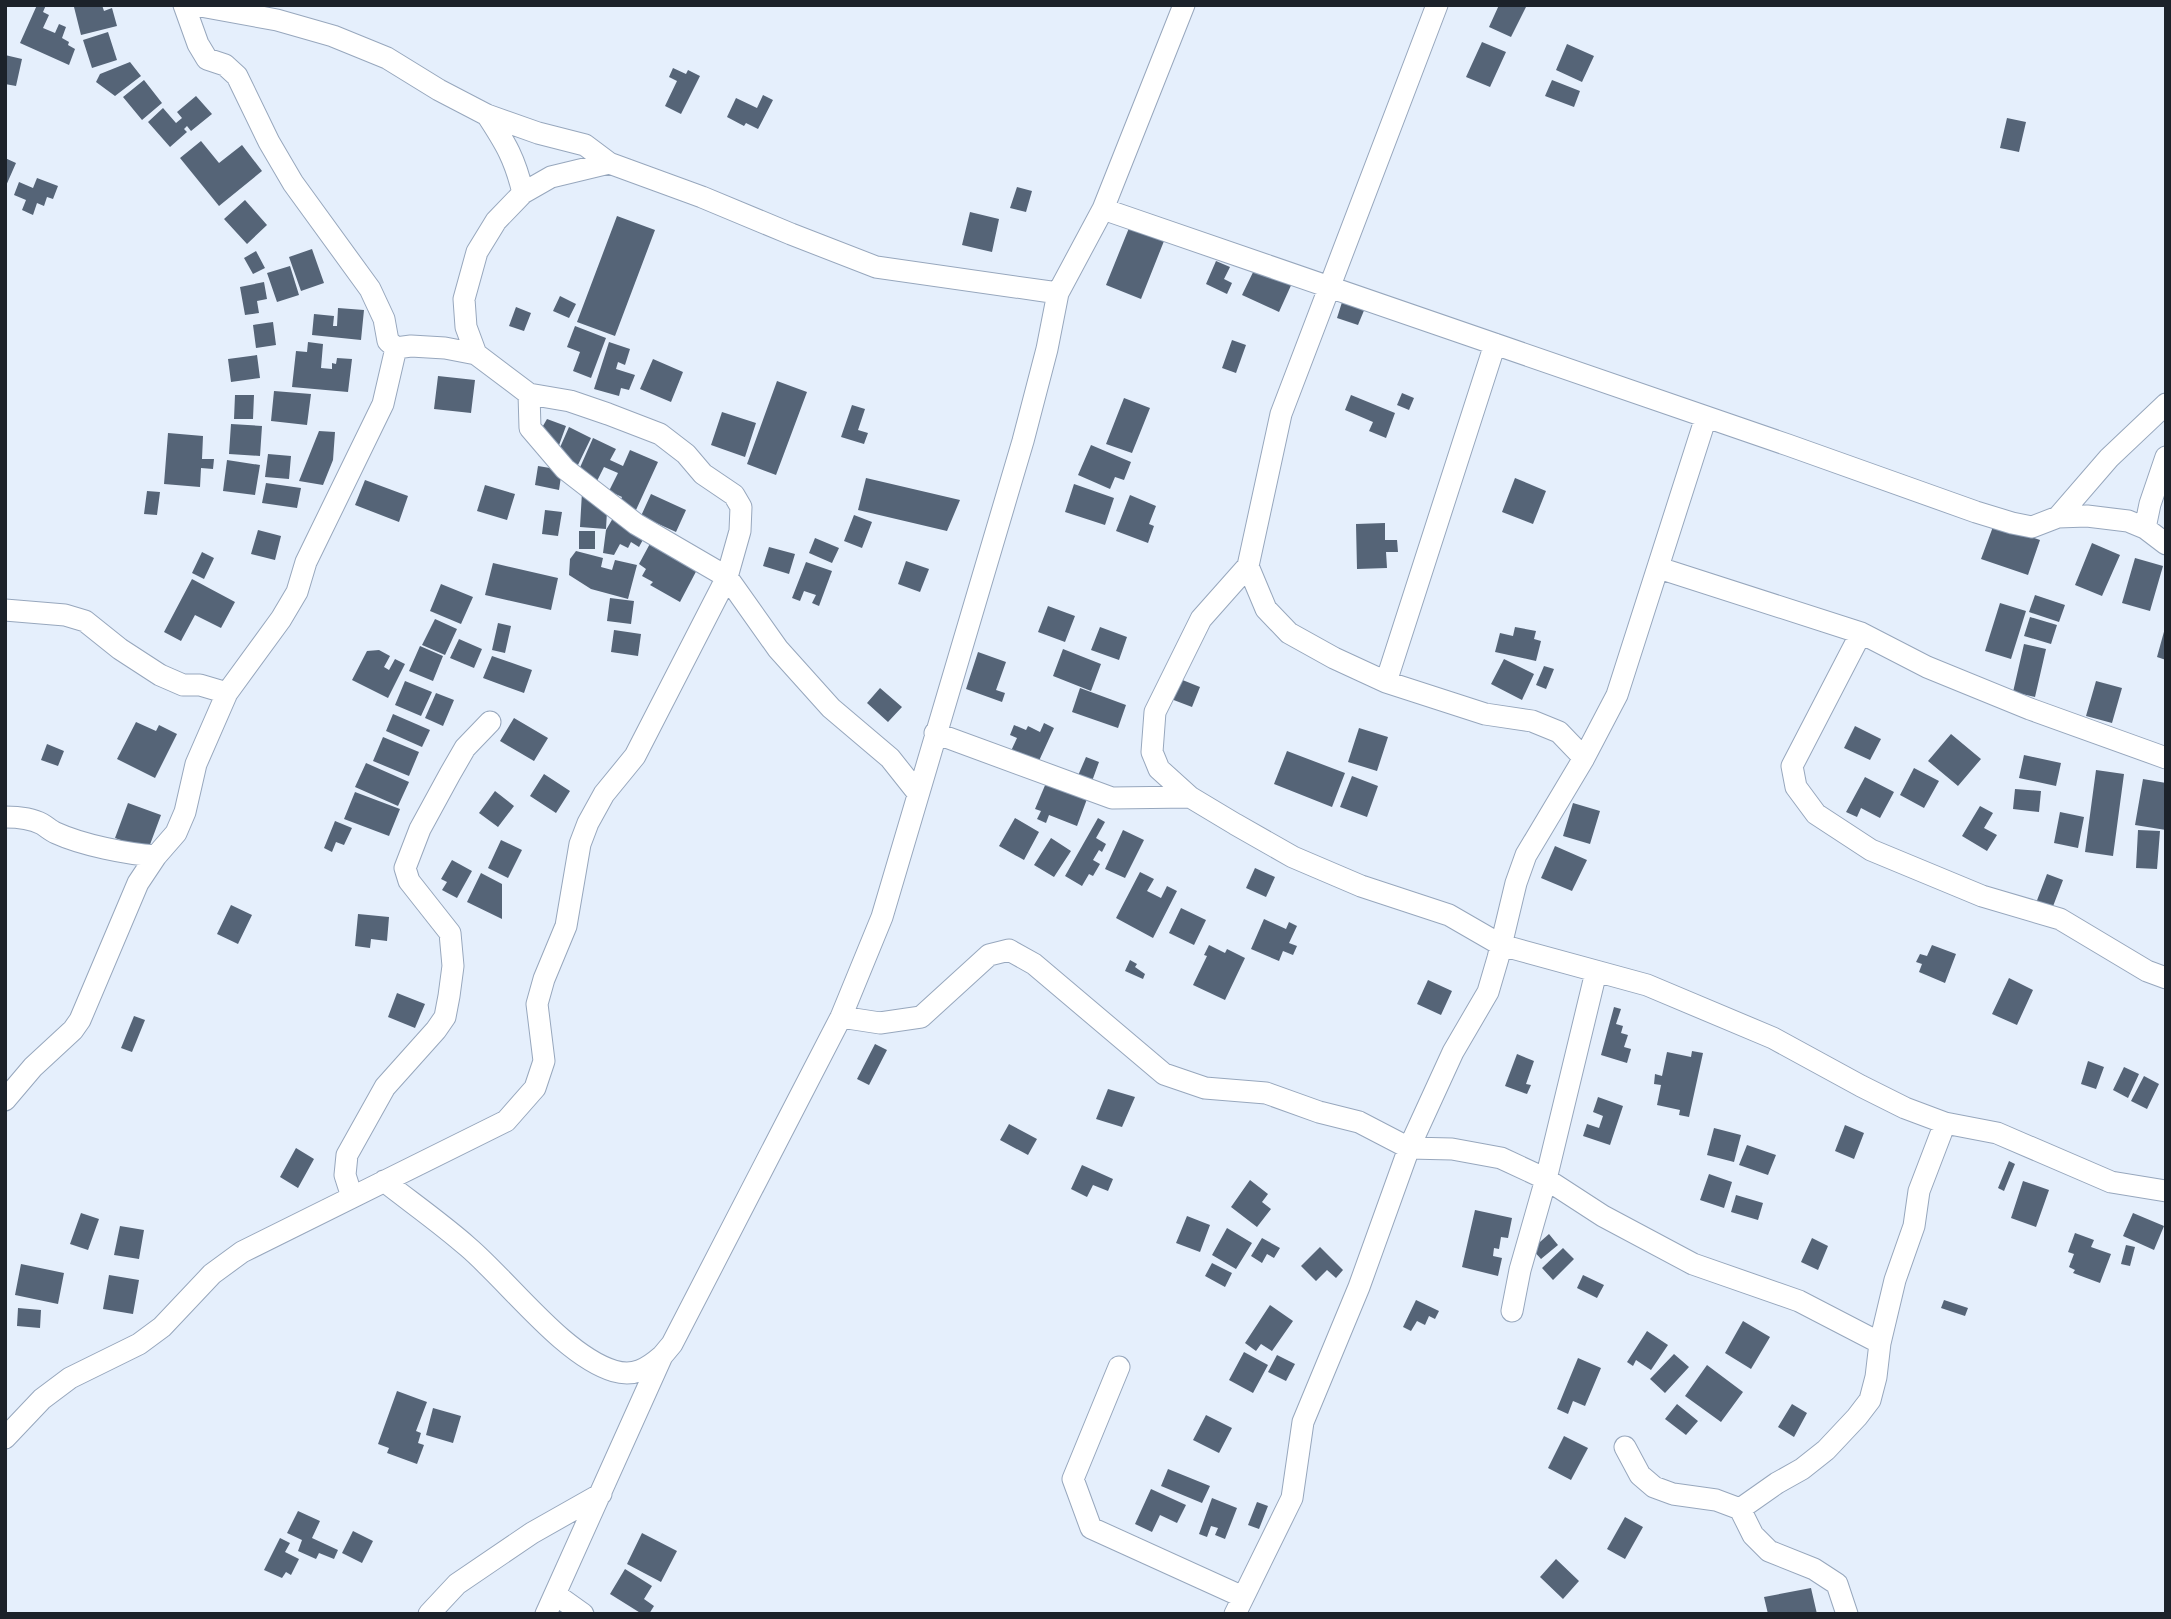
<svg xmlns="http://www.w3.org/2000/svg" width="2171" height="1619" viewBox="0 0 2171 1619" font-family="'IBM Plex Sans',sans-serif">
<rect width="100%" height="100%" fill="#e5effc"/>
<!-- building -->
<path fill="#556477" d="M37 5H46L43 12 49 15 43 28 55 33 59 24 66 27 62 38 69 42 68 45 75 49 69 65 20 43Z
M81 5H102L104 11 112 8 117 26 81 35 74 7Z
M1499 5 1526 7 1511 37 1489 27Z
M108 32 117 60 92 68 83 40Z
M1482 42 1506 52 1490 87 1466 77Z
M1567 44 1594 56 1582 82 1556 70Z
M5 55 22 59 16 86 5 84Z
M130 62 141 76 115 96 96 82 100 74Z
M673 68 686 74 688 70 700 76 681 114 665 106 677 81 669 77Z
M144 80 162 103 142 120 123 97Z
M1552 80 1580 91 1574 107 1545 96Z
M763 95 773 100 758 129 746 123 744 126 727 117 736 98 757 108Z
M196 96 212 114 191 131 187 126 184 129 187 132 170 147 148 122 163 108 176 123 182 118 177 112Z
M2007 118 2026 122 2019 152 2000 148Z
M201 141 219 163 242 145 262 171 219 206 180 158Z
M5 158 16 163 5 188Z
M37 178 58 186 53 199 47 197 44 206 37 203 33 215 22 210 26 200 14 195 19 182 33 188Z
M1017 187 1032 191 1026 212 1010 208Z
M245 200 267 225 247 244 224 219Z
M970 212 999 219 992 252 962 245Z
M617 216 655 230 615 336 577 322Z
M1129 228 1164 241 1141 299 1106 285Z
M312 249 324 283 301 291 289 257Z
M256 251 265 268 253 274 244 258Z
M1216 261 1230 267 1224 279 1232 283 1227 294 1206 284Z
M1257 264 1293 281 1279 312 1242 295Z
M290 266 299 295 277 302 267 273Z
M264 282 267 299 257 301 259 313 245 315 240 287Z
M560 296 576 304 569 318 553 311Z
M1343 299 1365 308 1358 325 1337 318Z
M516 307 531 313 524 331 509 326Z
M338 308 364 310 361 340 312 335 314 314 334 316 333 326H337Z
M273 322 276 345 256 348 253 325Z
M575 326 606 338 591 378 573 371 580 352 567 347Z
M1232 340 1246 345 1236 373 1222 368Z
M308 342 323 344 321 368 332 369V363L336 364 337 358 352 359 348 392 292 387 296 351 307 352Z
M609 342 630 349 625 365 618 362 616 369 635 375 629 390 621 388 619 396 594 389Z
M257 355 260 378 231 382 228 359Z
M653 359 683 372 671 402 640 389Z
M438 376 475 380 471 413 434 409Z
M777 381 807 392 776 475 747 464Z
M274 391 311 394 307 425 271 421Z
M1402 393 1414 398 1409 410 1397 405Z
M235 395H254L253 419H234Z
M1351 395 1395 413 1386 438 1369 431 1373 422 1345 410Z
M1124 398 1150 408 1132 453 1106 444Z
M852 405 865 409 858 430 868 433 864 444 841 437Z
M722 412 756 423 745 457 711 445Z
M547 419 566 426 558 448 540 431Z
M231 424 262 426 260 456 229 454Z
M569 427 591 438 577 467 558 452Z
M319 431 335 432 333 460 323 485 299 481Z
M168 433 203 436 202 459H214L213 469 201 468 200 487 164 484Z
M593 438 616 449 610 460 623 466 630 450 658 462 636 510 619 503 622 497 609 491 618 473 604 467 597 481 578 472Z
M1091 445 1131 462 1124 480 1115 477 1110 489 1078 475Z
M268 454 291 456 289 479 265 477Z
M227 460 260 465 255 495 223 491Z
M538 466 562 470 559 490 535 485Z
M866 478 960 500 947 531 858 510Z
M1515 478 1546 491 1533 524 1502 512Z
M365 480 408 496 399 522 355 505Z
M266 483 301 488 297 508 262 503Z
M1074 484 1114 498 1105 525 1065 512Z
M485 485 515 494 507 520 477 511Z
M147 491 160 492 157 515 144 514Z
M582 492 607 511 606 529 580 527Z
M651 494 686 510 676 532 641 516Z
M1130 495 1156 506 1149 524 1154 526 1148 543 1116 531Z
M545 510 562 512 558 536 542 534Z
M854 515 872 522 862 548 844 541Z
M613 518 645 536 639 547 631 542 628 548 620 544 614 555 603 553 606 530Z
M1385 523V540H1397L1398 552H1386L1387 568 1357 569 1356 524Z
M1994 524 2040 540 2028 575 1981 559Z
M258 530 281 536 275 560 251 554Z
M579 531H595V549H579Z
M653 538 700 564 680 602 650 585 653 582 642 576 646 569 639 564Z
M815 538 839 548 832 563 809 553Z
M2092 543 2120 555 2102 596 2075 585Z
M769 547 795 554 789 574 763 566Z
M576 551 603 558 601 567 612 570 615 560 637 565 628 599 591 589 569 575 570 559Z
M202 552 214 558 204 579 192 573Z
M2135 558 2163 566 2150 611 2122 603Z
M906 561 929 569 920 592 898 584Z
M806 562 832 571 819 606 812 603 816 595 804 591 800 601 792 598Z
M493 563 558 578 551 610 485 595Z
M192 579 235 602 221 628 195 615 181 641 164 632Z
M441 584 473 597 461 624 430 611Z
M2035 595 2065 605 2059 622 2029 612Z
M610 598 634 601 631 624 607 621Z
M2000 603 2026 611 2011 659 1985 651Z
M1048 606 1075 616 1065 642 1038 632Z
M2030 617 2057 625 2051 644 2024 636Z
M435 619 457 629 445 655 422 645Z
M498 623 511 626 505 653 492 650Z
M1100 627 1127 637 1119 660 1091 650Z
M1515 627 1536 631 1534 639 1541 641 1536 661 1495 652 1500 633 1513 636Z
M2165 628H2166V660L2157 657Z
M614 630 641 634 638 656 611 652Z
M459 639 482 649 474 668 450 658Z
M2024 644 2046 649 2035 697 2013 692Z
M420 646 443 656 433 681 409 671Z
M1063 649 1101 664 1091 691 1053 676Z
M379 650 390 656 384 667 389 670 395 659 405 664 388 698 352 680 367 651Z
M978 652 1006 662 996 690 1005 693 1002 702 966 689Z
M492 656 532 670 524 693 483 678Z
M1504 659 1534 674 1522 700 1491 684Z
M1544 666 1554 669 1546 689 1536 685Z
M1180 679 1200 687 1192 707 1171 699Z
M405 681 432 692 421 716 395 705Z
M2096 681 2122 688 2112 723 2086 716Z
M880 688 902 707 888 722 867 703Z
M1080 688 1126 705 1118 728 1072 712Z
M436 693 454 700 443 726 425 718Z
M393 714 430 730 422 747 386 731Z
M514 718 548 738 534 761 500 741Z
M136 722 156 731 159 725 177 734 155 778 117 759Z
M1044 723 1054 728 1038 763 1011 751 1017 738 1010 735 1014 725 1026 730 1028 726 1040 732Z
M1855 726 1881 739 1870 760 1844 748Z
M1359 728 1388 737 1377 771 1348 762Z
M1951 734 1981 759 1958 786 1928 761Z
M383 737 419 752 409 776 373 761Z
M47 744 64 751 58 766 41 760Z
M1287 751 1345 773 1332 807 1274 784Z
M2024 755 2061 763 2056 786 2019 778Z
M1086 757 1099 762 1091 784 1077 778Z
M366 763 409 782 398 806 355 787Z
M1914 768 1939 781 1924 808 1900 795Z
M2096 770 2124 774 2113 856 2085 852Z
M544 774 570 791 556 813 530 796Z
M1352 776 1378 786 1367 817 1340 807Z
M1865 777 1894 792 1880 818 1861 808 1857 817 1846 812Z
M2143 779 2166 783V830L2135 825Z
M1046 783 1087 799 1077 826 1049 815 1046 823 1037 819 1041 811 1035 809Z
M2015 789 2041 791 2039 812 2013 809Z
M495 791 514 806 498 827 479 813Z
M355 792 400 809 389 836 344 819Z
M128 803 161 815 148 850 115 838Z
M1573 803 1600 811 1590 844 1563 836Z
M1980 806 1993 813 1984 828 1997 835 1987 851 1962 836Z
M2060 812 2084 817 2078 848 2054 843Z
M1015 818 1039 832 1024 860 999 846Z
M1098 818 1105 822 1096 838 1106 844 1102 852 1099 850 1093 860 1100 864 1093 876 1089 874 1082 886 1065 876Z
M335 821 352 828 344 845 336 842 332 852 324 848Z
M1123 830 1144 840 1125 878 1105 869Z
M2138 830 2160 831 2157 869 2136 868Z
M1051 838 1071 851 1054 877 1034 865Z
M501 840 522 850 508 878 488 868Z
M1555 846 1587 860 1572 891 1541 878Z
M452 860 472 871 457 898 442 890 447 882 441 879Z
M1255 868 1275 877 1266 897 1246 888Z
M1140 872 1154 879 1147 891 1161 898 1167 886 1177 891 1153 938 1116 918Z
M481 873 502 884V919L467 902Z
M2047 874 2063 880 2052 909 2036 903Z
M231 905 252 915 238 944 217 934Z
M1181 908 1206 920 1194 945 1169 933Z
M358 914 389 917 387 941 371 939 370 948 355 946Z
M1264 919 1286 929 1289 922 1297 926 1289 943 1297 946 1293 955 1283 951 1279 961 1251 949Z
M1209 945 1225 953 1227 949 1245 958 1225 1000 1193 985 1207 956 1204 955Z
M1932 945 1956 954 1945 983 1919 972 1922 964 1916 962 1920 954 1927 956Z
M1130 960 1137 964 1135 967 1145 974 1143 979 1125 971Z
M2009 978 2033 990 2017 1025 1992 1014Z
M1428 980 1452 991 1441 1015 1417 1004Z
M397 993 425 1004 415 1028 388 1017Z
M1614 1007 1621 1009 1616 1024 1623 1026 1621 1033 1628 1035 1624 1047 1631 1049 1627 1063 1601 1055Z
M134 1016 145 1020 132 1052 121 1048Z
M875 1044 887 1050 869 1085 857 1079Z
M1692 1051 1703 1053 1689 1117 1679 1115 1680 1110 1657 1105 1661 1085 1654 1084 1655 1074 1662 1076 1667 1052 1691 1057Z
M1517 1054 1534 1061 1526 1084 1531 1085 1527 1094 1505 1086Z
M2088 1061 2104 1067 2096 1089 2081 1084Z
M2124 1067 2139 1074 2128 1098 2113 1090Z
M2144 1076 2159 1084 2147 1109 2131 1101Z
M1108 1089 1135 1097 1122 1127 1096 1119Z
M1598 1097 1623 1106 1610 1145 1583 1136 1587 1124 1599 1128 1603 1116 1593 1112Z
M1009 1124 1037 1139 1028 1155 1000 1140Z
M1845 1125 1864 1133 1854 1159 1835 1151Z
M1714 1128 1741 1135 1734 1162 1707 1155Z
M1747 1145 1776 1155 1768 1175 1739 1165Z
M296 1148 314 1159 298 1188 280 1177Z
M2009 1161 2015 1164 2004 1191 1998 1188Z
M1082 1165 1113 1179 1108 1191 1093 1185 1087 1197 1071 1189Z
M1709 1174 1732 1182 1724 1208 1700 1200Z
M1250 1180 1268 1194 1262 1202 1271 1209 1257 1227 1231 1207Z
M2023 1181 2049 1190 2036 1227 2011 1218Z
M1736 1195 1763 1203 1758 1220 1731 1212Z
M1475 1210 1512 1218 1508 1238 1501 1237 1499 1249 1494 1248 1493 1256 1502 1258 1498 1276 1462 1267Z
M81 1213 99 1219 88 1250 70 1244Z
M2133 1213 2164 1226 2154 1250 2123 1236Z
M1187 1216 1210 1225 1200 1252 1176 1243Z
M120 1226 144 1230 139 1259 114 1255Z
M1227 1228 1252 1243 1236 1269 1212 1255Z
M2075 1233 2094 1240 2091 1247 2111 1254 2100 1283 2073 1273 2075 1270 2069 1267 2074 1254 2068 1252Z
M1549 1234 1558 1245 1541 1259 1532 1249Z
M1262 1238 1280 1248 1274 1258 1267 1254 1262 1263 1251 1256Z
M1812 1238 1828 1246 1818 1270 1801 1262Z
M2126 1245 2135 1247 2130 1266 2121 1264Z
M1320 1247 1343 1270 1336 1278 1327 1270 1316 1281 1301 1266Z
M1563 1248 1574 1259 1553 1280 1542 1268Z
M1212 1263 1232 1273 1225 1287 1205 1276Z
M21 1264 64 1273 58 1304 15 1295Z
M109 1275 139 1280 133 1314 103 1309Z
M1583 1275 1604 1285 1597 1298 1577 1288Z
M1416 1300 1439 1311 1435 1319 1429 1316 1425 1325 1417 1321 1411 1331 1403 1327Z
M1944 1300 1968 1308 1965 1316 1941 1308Z
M1270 1305 1293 1321 1272 1351 1261 1344 1256 1351 1245 1343Z
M18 1308 41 1310 40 1328 17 1326Z
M1743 1321 1770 1337 1751 1369 1725 1353Z
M1647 1331 1668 1345 1651 1370 1636 1360 1633 1366 1627 1362Z
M1244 1352 1268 1365 1253 1393 1229 1380Z
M1674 1354 1689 1367 1665 1393 1650 1379Z
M1277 1355 1295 1364 1286 1381 1268 1372Z
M1578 1358 1601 1368 1585 1406 1573 1401 1568 1414 1557 1409Z
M1707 1365 1743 1392 1721 1422 1685 1396Z
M397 1391 427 1402 416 1431 421 1433 418 1443 424 1445 417 1464 387 1453 389 1448 378 1444Z
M1677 1404 1698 1421 1686 1435 1665 1419Z
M1792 1404 1807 1413 1794 1437 1778 1427Z
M433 1408 461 1416 453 1443 426 1435Z
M1206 1415 1232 1428 1219 1453 1193 1440Z
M1564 1436 1588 1448 1571 1480 1548 1468Z
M1168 1469 1210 1486 1202 1503 1161 1486Z
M1151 1489 1186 1505 1177 1523 1160 1515 1152 1532 1135 1524Z
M1212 1498 1237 1508 1225 1539 1215 1535 1218 1528 1211 1526 1207 1537 1199 1534Z
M1257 1502 1268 1506 1259 1529 1248 1525Z
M298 1511 320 1521 312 1538 338 1550 334 1559 319 1553 316 1559 298 1551 302 1540 287 1533Z
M1625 1517 1643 1527 1625 1559 1607 1549Z
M353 1531 373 1541 362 1563 342 1553Z
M642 1533 677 1551 661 1582 627 1564Z
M280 1538 290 1543 285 1552 299 1559 291 1575 286 1572 282 1578 264 1570Z
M1556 1559 1579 1581 1563 1599 1540 1577Z
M625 1569 652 1586 644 1599 654 1606 649 1614H642L610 1594Z
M1811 1588 1817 1614H1768L1764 1597Z"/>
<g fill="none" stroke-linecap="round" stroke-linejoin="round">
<!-- minor casing -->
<g stroke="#97a7bd" stroke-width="23">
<path id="minor" d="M184 5 198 44 207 59 225 65 237 76 269 142 293 183 370 289 384 319 388 341 396 348
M195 5 277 20 333 36 387 58 439 90 487 115 538 133 585 145 609 163 702 197 791 234 876 267 1058 293 1103 209 1184 5
M1437 5 1281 414 1248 566 1201 619 1155 712 1152 752 1159 769 1190 797 1235 824 1293 857 1361 886 1449 915 1501 945 1647 985 1773 1038 1861 1086 1905 1108 1945 1123 1997 1133 2111 1182 2166 1191
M487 115C506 144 515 159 523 193
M1103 209 1788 445 1976 512 2012 523 2032 527 2058 517 2087 516 2128 521 2145 528 2166 544
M476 354 466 327 464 299 477 252 496 221 523 193 551 177 609 163
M529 394 530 428 565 469 636 524 727 577 778 649 831 708 890 758 917 792
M2058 517 2109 458 2166 404
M2145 528 2150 504 2166 457
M1248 566 1266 609 1289 633 1334 658 1386 682 1485 714 1532 721 1559 732 1584 758
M1659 568 1861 633 1927 667 2030 709 2166 758
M5 610 65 615 85 621 120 649 160 675 183 685H200L227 693
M1861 633 1792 766 1796 787 1816 814 1871 850 1982 896 2060 919 2147 971 2166 978
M1386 682 1495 344
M935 733 1112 798 1190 797
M5 817C18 817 31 818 42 824 47 827 51 831 56 833 82 845 127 854 156 856
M841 1017 880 1023 921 1017 989 955 1009 950 1034 964 1164 1074 1205 1088 1266 1093 1319 1112 1359 1122 1409 1148 1452 1149 1501 1158 1546 1179 1603 1216 1693 1264 1799 1301 1880 1343
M5 1100 33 1067 73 1030 80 1020 138 883 156 856 176 833 185 812 196 764 227 693 281 619 297 592 306 562 383 404 396 348
M384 1181C412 1203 442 1224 468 1247 509 1282 564 1356 614 1371 634 1377 647 1369 662 1356
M352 1197 345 1175 347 1155 385 1087 436 1030 445 1017 449 996 453 966 450 933 409 881 405 868 420 829 450 774 465 748 490 722
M1512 1311 1520 1270 1546 1179 1596 972
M1119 1367 1073 1479 1091 1528 1243 1597
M5 1438 42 1399 70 1378 139 1344 162 1327 212 1274 242 1252 506 1121 535 1088 544 1061 537 1004 544 979 566 926 580 844 588 823 604 794 635 756 727 577 740 531 741 507 734 495 703 474 686 454 660 434 608 414 570 401 529 394 476 354 445 348 411 346 396 348
M1625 1447 1640 1475 1654 1487 1673 1494 1716 1500 1740 1509 1753 1535 1769 1551 1814 1569 1837 1584 1847 1614
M1740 1509 1777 1483 1802 1469 1826 1450 1857 1417 1870 1400 1876 1377 1880 1343 1895 1280 1914 1226 1919 1191 1945 1123
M555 1594 583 1614
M429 1614 457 1584 532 1533 601 1494
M546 1614 662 1356 672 1344 841 1017 882 917 1023 441 1047 349 1058 293
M1235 1614 1292 1498 1303 1422 1359 1287 1409 1148 1453 1052 1488 992 1498 958 1516 883 1526 855 1584 758 1617 695 1706 417"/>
</g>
<!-- minor -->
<use href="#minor" stroke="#fff" stroke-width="21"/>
</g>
<!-- border -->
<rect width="2171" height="1619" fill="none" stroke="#1c222a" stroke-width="14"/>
</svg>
